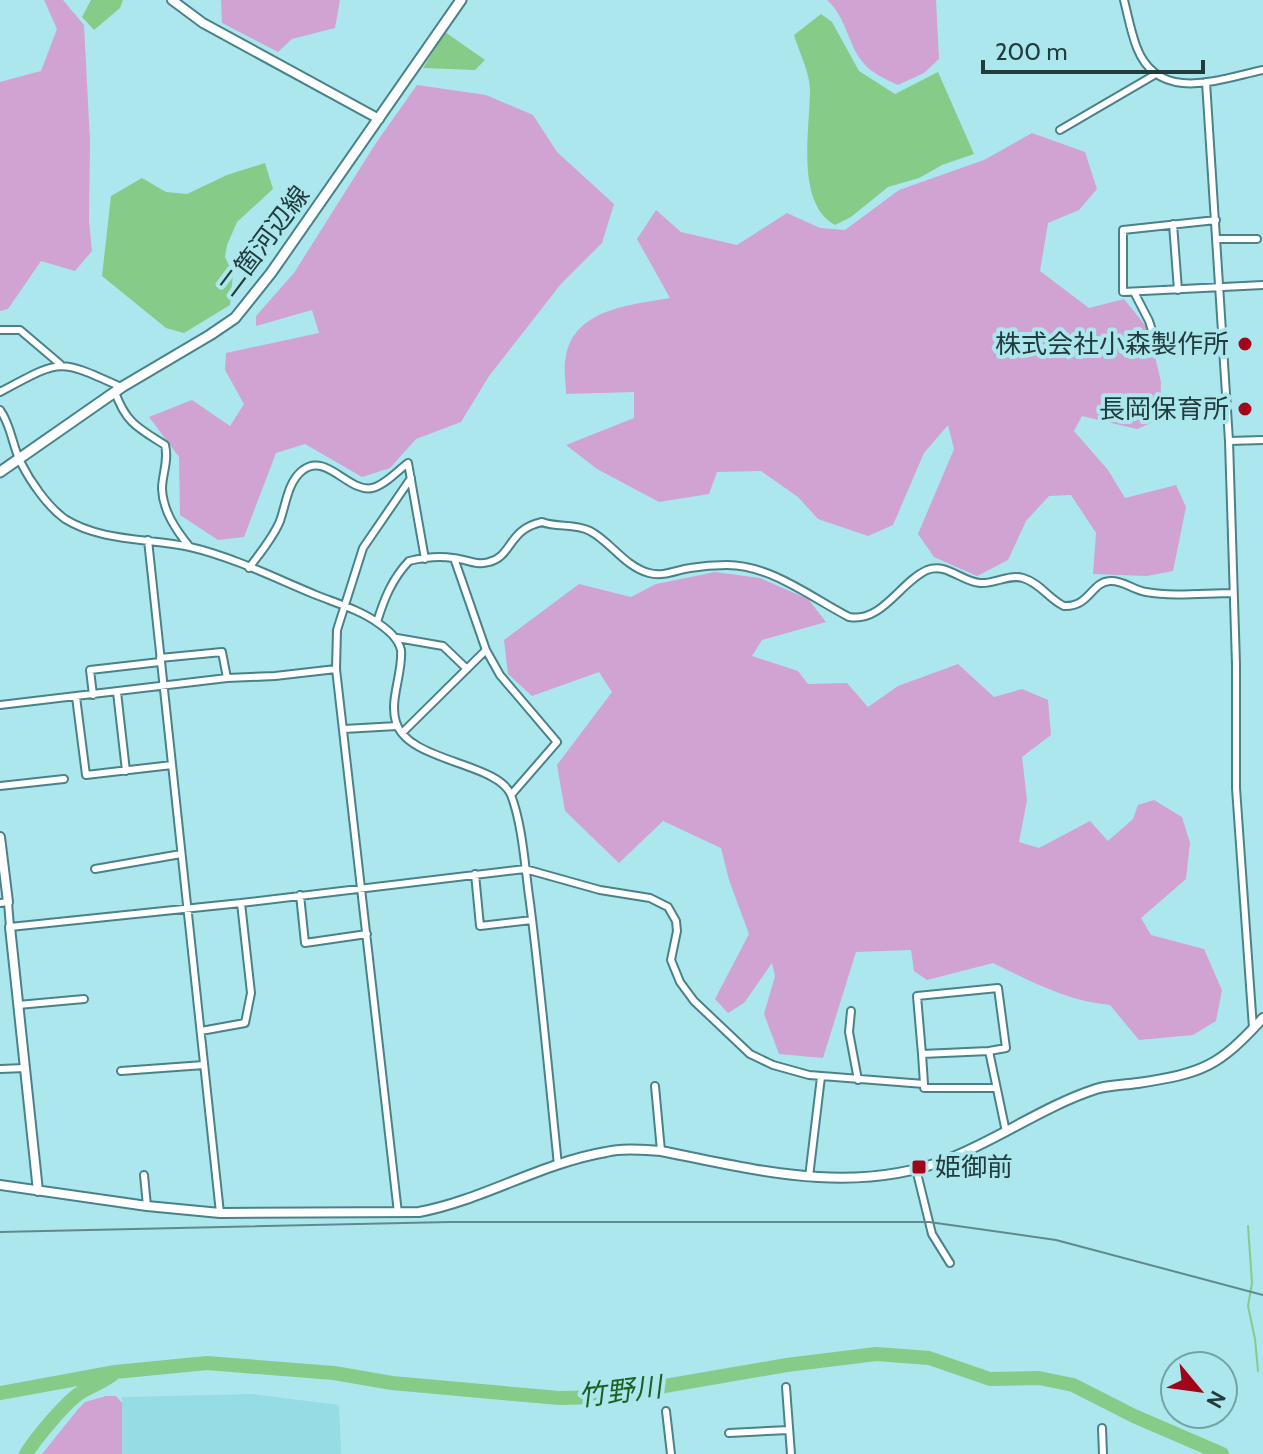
<svg xmlns="http://www.w3.org/2000/svg" width="1263" height="1454" viewBox="0 0 1263 1454" font-family="Cabin,'Noto Sans JP',sans-serif">
<rect width="100%" height="100%" fill="#ace7ee"/>
<!-- built -->
<path fill="#96dce4" d="M253 1394 339 1405 341 1454H120L122 1397Z"/>
<!-- green -->
<path fill="#d0a3d2" d="M44 0H63L84 25 90 141 89 221 92 251 75 271 41 261 8 309 0 311V82L41 71 57 29Z
M221 0H340L335 28 292 39 278 52 222 23Z
M827 0H936L939 59 924 73 898 85C885 79 869 72 861 60 847 41 846 17 827 0Z
M417 85 486 95 533 115 557 152 614 204 602 243 561 284 489 376 461 422 416 439 390 468 362 477 305 444 276 453 244 537 218 540 180 515 179 457 149 417 192 400 230 426 244 404 225 370 226 353 319 333 312 310 256 326V316L294 273 376 143Z
M1032 133 1085 152 1097 189 1079 210 1048 223 1040 271 1089 308 1124 299 1149 330 1161 382 1160 419 1137 429 1082 416 1074 431 1108 470 1125 498 1176 485 1186 507 1173 571 1147 576 1093 574 1096 533 1071 495 1049 496 1026 521 1008 560 977 576 934 557 918 534 954 449 948 425 924 453 893 525 868 536 818 519 798 497 761 471 717 472 709 494 659 502 597 469 566 445 634 418V392L566 394C566 382 563 368 566 356 575 308 632 305 670 298L637 239 656 210 681 232 737 245 787 213 820 228 845 230 899 190 984 160Z
M715 572 760 578 808 599 826 622 762 640 752 656 798 671 808 684 847 683 868 707 898 686 958 664 994 697 1022 689 1048 700 1051 735 1022 757 1027 800 1019 842 1039 848 1090 821 1108 841 1133 819 1138 805 1154 800 1182 817 1190 843 1186 879 1141 918 1151 935 1204 949 1222 990 1216 1021 1193 1035 1139 1040 1110 1005C1067 1001 1032 982 993 963L927 980 914 971 911 950 856 952 823 1058 779 1054 764 1014 775 976 772 963 744 1003 728 1013 715 999 749 934 729 880 721 848 663 821 619 863 565 811 557 765 612 692 599 672 532 696 508 674 504 640 579 584 631 597 656 584Z
M106 1396H116L122 1403V1454H42L79 1408 85 1402Z"/>
<!-- water -->
<path fill="#86cb88" d="M91 0H123L120 8 94 30 82 17Z
M821 14 832 22 859 71 895 94 938 72 974 154 942 165 919 178 888 187 851 217 835 225C795 203 810 128 810 90 810 73 799 52 794 35Z
M445 32 485 60 475 70 423 68Z
M265 163 273 189 237 222 227 245 225 257 233 274 230 305 184 333 166 328 102 276 111 196 142 178 166 192 187 194 227 175Z"/>
<g fill="none" stroke-linecap="round" stroke-linejoin="round">
<!-- stream -->
<path stroke="#86cb88" stroke-width="2" d="M1248 1226 1252 1283 1248 1306 1255 1339 1258 1371"/>
<!-- river -->
<path stroke="#86cb88" stroke-width="14" d="M0 1393 115 1372 207 1363 334 1373 392 1383 559 1398 601 1397 787 1365 876 1354 929 1358 990 1379 1039 1378 1073 1385 1134 1416 1222 1454
M26 1454C36 1438 67 1400 83 1391 94 1385 102 1382 112 1375"/>
<!-- minor casing -->
<g stroke="#498289" stroke-width="10">
<path id="minor" d="M1124 0C1128 16 1131 33 1137 48 1159 104 1220 79 1263 70
M1206 82 1229 441 1236 664V788L1253 1028
M1060 130 1156 74
M1216 220 1123 230V292L1263 285
M1173 224 1178 290
M1217 239H1257
M1134 292 1149 321 1155 340 1223 343
M0 330H20L60 364
M0 392C62 359 57 358 121 387
M115 392C126 423 138 428 165 445 169 461 162 474 162 489 163 511 176 530 189 546
M0 410C11 425 12 444 20 461 30 481 47 506 65 519 102 542 149 538 190 547 233 557 275 578 316 595 336 603 360 610 378 623 388 630 398 638 401 650 403 673 389 700 396 722 407 762 498 762 511 795 523 826 525 870 530 903 541 990 549 1078 558 1165
M1229 441 1263 440
M148 540 220 1213
M454 558 486 650 500 675 557 742 511 795
M249 568C260 553 273 538 280 521 286 504 288 481 303 470 326 452 349 493 372 488 385 485 397 471 408 463L425 559
M377 622C384 599 392 579 409 561 422 558 439 556 453 558 466 559 476 566 489 562 512 557 508 529 542 522 558 528 574 523 590 531 611 542 624 566 649 573 664 577 676 570 690 568 702 566 715 565 727 565 771 565 812 598 849 617 882 623 900 582 927 570 946 562 962 582 980 583 995 584 1008 574 1023 578 1040 583 1049 599 1064 606 1090 607 1091 582 1110 581 1123 580 1133 590 1146 592 1174 597 1205 593 1233 593
M397 638 443 646 467 669
M160 658 222 652 227 678
M117 692 126 771
M93 695 90 670 160 662
M76 697 86 775 172 765
M0 705 227 678 275 676 336 669
M344 729 397 726
M402 733 486 650
M0 786 64 779
M95 869 181 854
M475 874 480 926 532 920
M300 895 305 943 367 934
M0 903 8 902 10 927 241 903 525 869 600 890 650 898 668 907 676 921 677 931 671 960 680 982 694 1001 750 1054 773 1065 809 1075 924 1084 922 1054 989 1051 1006 1132
M18 1005 84 999
M851 1011 849 1032 858 1080
M201 1031 245 1023 251 993 241 903
M922 1054 917 996 998 988 1006 1048 989 1051
M0 1069 25 1068
M121 1071 204 1065
M924 1084V1088H996
M655 1086 661 1151
M916 1169 932 1234 950 1263
M144 1175 147 1206
M809 1177 821 1077
M398 1213 336 669 337 630 363 548 411 478
M786 1387 791 1454
M666 1411 671 1454
M1102 1428 1103 1454
M729 1433 789 1430"/>
</g>
<!-- tertiary casing -->
<g stroke="#498289" stroke-width="12">
<path id="tertiary" d="M172 0 203 23 379 119
M0 837 8 902
M10 927 38 1191
M0 1185 147 1206 220 1213 419 1212C483 1200 541 1163 606 1152 624 1148 643 1150 661 1151 756 1170 854 1196 948 1159 999 1139 1044 1106 1096 1089 1109 1085 1124 1085 1138 1083 1203 1073 1218 1067 1263 1018"/>
</g>
<!-- secondary casing -->
<g stroke="#498289" stroke-width="13">
<path id="secondary" d="M0 472 122 387 210 335 235 318 271 273 461 0"/>
</g>
<!-- minor -->
<use href="#minor" stroke="#fff" stroke-width="6"/>
<!-- tertiary -->
<use href="#tertiary" stroke="#fff" stroke-width="8"/>
<!-- secondary -->
<use href="#secondary" stroke="#fff" stroke-width="9"/>
<!-- rail -->
<path stroke="#61898d" stroke-width="2" d="M0 1232 450 1222H929L1056 1240 1263 1295"/>
</g>
<!-- markers -->
<g fill="#a20519" stroke="#ace7ee" stroke-width="3">
<circle cx="1245" cy="344" r="8"/>
<circle cx="1245" cy="409" r="8"/>
<rect x="911" y="1159" width="16" height="16" rx="4"/>
</g>
<g text-anchor="middle" stroke-width="8" stroke-linejoin="round" paint-order="stroke">
<!-- street labels -->
<g font-size="26" fill="#223b3d" stroke="#ace7ee">
<text transform="translate(264 241) rotate(-53)" y="9">二箇河辺線</text>
</g>
<!-- poi labels -->
<g font-size="26" fill="#223b3d" stroke="#ace7ee" text-anchor="end">
<text x="1229" y="353">株式会社小森製作所</text>
<text x="1229" y="418">長岡保育所</text>
<text x="935" y="1176" text-anchor="start">姫御前</text>
</g>
<!-- water labels -->
<g font-size="28" font-style="italic" fill="#196022" stroke="#ace7ee">
<text transform="translate(620 1391) rotate(-7)" y="10">竹野川</text>
</g>
</g>
<!-- north arrow -->
<g transform="translate(1199 1390) rotate(119)"><circle r="38" fill="#ace7ee" stroke="#75a2a7" stroke-width="2"/>
<path d="M0-6L14 30L0 20L-14 30Z" fill="#a20519"/>
<text y="-12" font-size="22" font-weight="bold" text-anchor="middle" fill="#223b3d">N</text>
</g>
<!-- scale -->
<path d="M983 60v12h220v-12" fill="none" stroke="#223b3d" stroke-width="4"/>
<text x="995" y="60" font-size="24" fill="#223b3d" stroke="#ace7ee" stroke-width="6" paint-order="stroke">200 m</text>
</svg>
